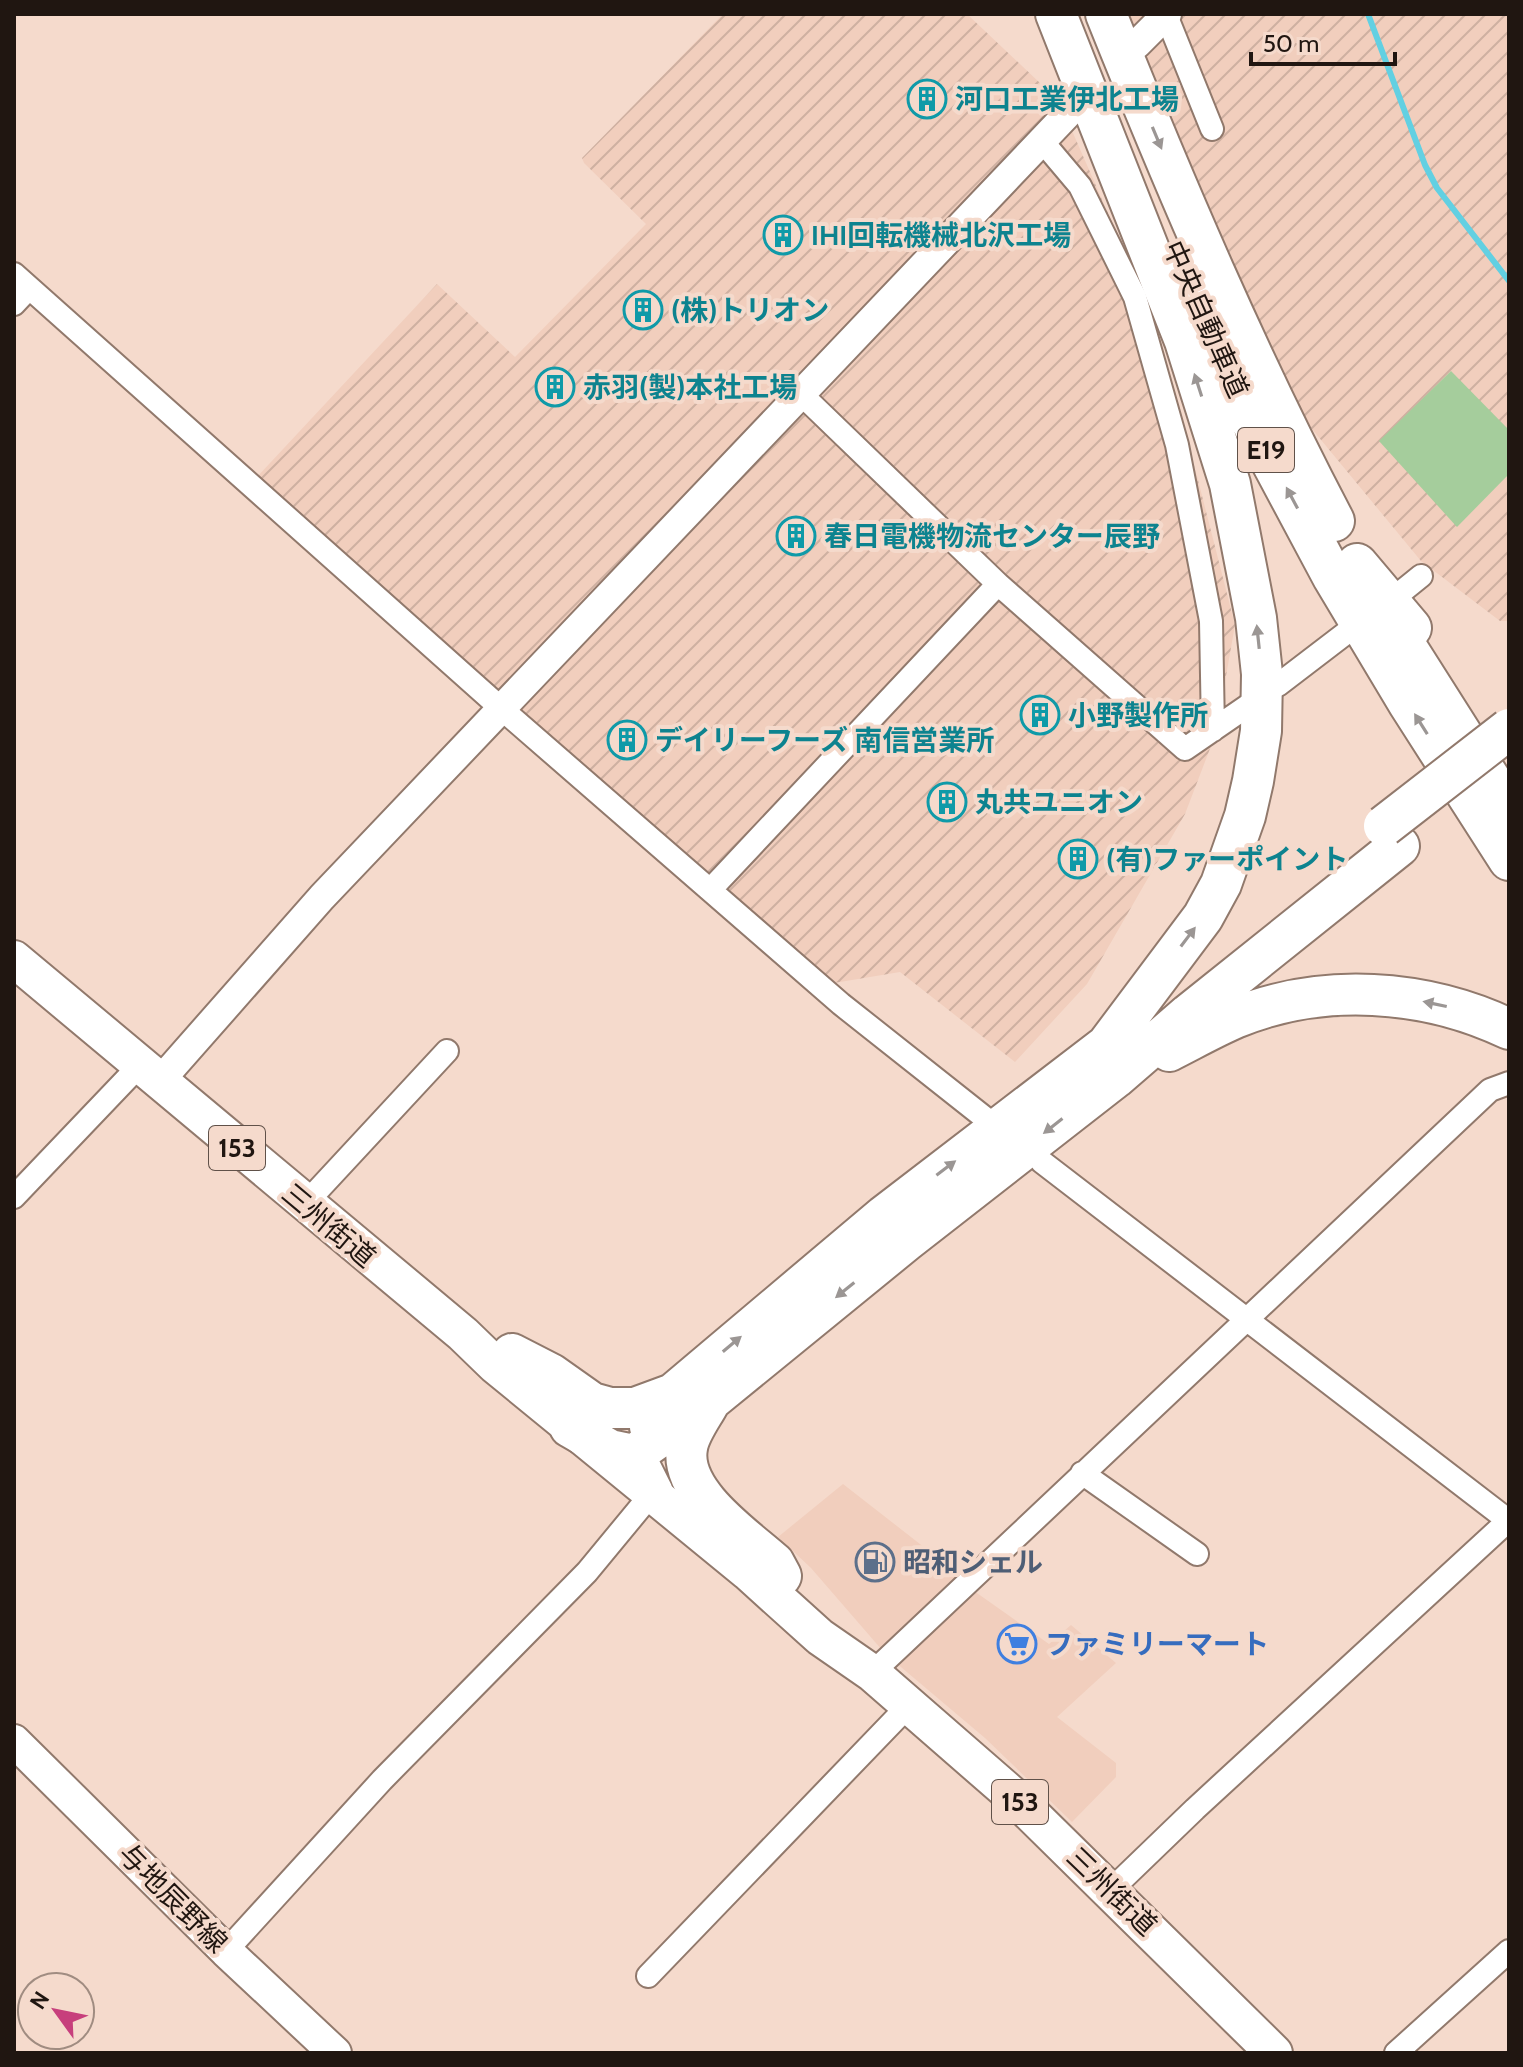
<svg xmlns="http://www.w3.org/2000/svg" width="1523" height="2067" viewBox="0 0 1523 2067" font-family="Cabin,'Noto Sans JP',sans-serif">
<defs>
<pattern id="industrial-furrows" width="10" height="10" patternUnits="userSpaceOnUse" patternTransform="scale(2)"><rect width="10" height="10" fill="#f1cebd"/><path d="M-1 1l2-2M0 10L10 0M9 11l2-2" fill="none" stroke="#ceb0a1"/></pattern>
</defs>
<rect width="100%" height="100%" fill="#f5dacc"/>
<!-- built -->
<path fill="#f1cebd" d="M843 1484 961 1576 882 1650 811 1568 778 1537Z
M967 1586 1049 1644 1071 1625 1116 1663 1057 1717 1116 1763V1777L1072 1822 985 1738 895 1662Z"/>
<!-- industrial -->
<path fill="url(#industrial-furrows)" d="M723 14H967L1059 101 1142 291 1197 476 1235 625 1216 733 1185 814 1087 984 1015 1062 900 972 834 983 539 730 256 478 437 284 515 357 646 224 584 163 582 158Z
M1127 14H1509V621H1500L1421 561 1293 406Z"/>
<!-- green -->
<path fill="#a5cd9c" d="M1451 371 1509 430V474L1457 527 1379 441Z"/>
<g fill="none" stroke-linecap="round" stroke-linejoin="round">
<!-- stream -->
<path stroke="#62d0e2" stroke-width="6" d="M1368 14 1425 165 1437 188 1509 281"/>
<!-- minor casing -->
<g stroke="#91796c" stroke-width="26">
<path id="minor" d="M1166 15 1212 129
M1042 141 1080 186 1135 297 1177 445 1211 621 1213 730
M14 274 503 710 841 1004 985 1118
M14 304 29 288
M998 584 1185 749 1249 705
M1400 593 1421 576
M1278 685 1346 633
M711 889 998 584 801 394
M1042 1162 1509 1521
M14 1197 139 1066
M305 1204 447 1051
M1082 1473 1197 1554
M872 1673 1490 1090 1509 1083
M1111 1890 1195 1809 1509 1520
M226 1951 382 1780 587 1572 658 1486
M648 1976 910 1704
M1396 2053 1509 1951"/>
</g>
<!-- tertiary casing -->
<g stroke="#91796c" stroke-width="32">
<path id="tertiary" d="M1137 44 1167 14
M159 1082 322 897 1077 104"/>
</g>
<!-- secondary casing -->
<g stroke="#91796c" stroke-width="36">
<path id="secondary" d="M14 1741 226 1951 335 2053"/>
</g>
<!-- trunk casing -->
<g stroke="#91796c" stroke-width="40">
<path id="trunk" d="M14 959 463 1334 495 1365 748 1572 820 1637 872 1673 1012 1795 1274 2053"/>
</g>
<!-- motorway casing -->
<g stroke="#91796c" stroke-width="44">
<path id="motorway" d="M1056 14 1185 341 1230 484 1256 618 1262 674 1261 731 1253 781 1245 816 1221 884 1203 917 1107 1045
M1106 14C1175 186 1248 357 1334 521
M1182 265 1262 444 1333 577 1409 704 1509 860
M1357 564 1411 628
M1384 612 1509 809
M1169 1051C1191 1040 1212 1028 1235 1018 1322 982 1425 989 1509 1029
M512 1354 551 1374 592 1403 610 1408H635L673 1394
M709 1403C702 1416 689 1433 687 1448 679 1493 745 1537 774 1563L781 1576
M570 1427 610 1450 634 1455 711 1400 906 1241 1115 1078 1189 1014 1399 846
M650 1427 673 1394 884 1216 1128 1029
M634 1455 653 1493"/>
</g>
<!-- minor -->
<use href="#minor" stroke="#fff" stroke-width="22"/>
<!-- tertiary -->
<use href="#tertiary" stroke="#fff" stroke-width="28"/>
<!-- secondary -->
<use href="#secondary" stroke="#fff" stroke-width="32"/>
<!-- trunk -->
<use href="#trunk" stroke="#fff" stroke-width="36"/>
<!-- motorway -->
<use href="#motorway" stroke="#fff" stroke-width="40"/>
<!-- motorway-bridge casing -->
<g stroke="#91796c" stroke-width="44" stroke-linecap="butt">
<path id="motorway-bridge" d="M1384 826 1509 729"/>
</g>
<!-- motorway-bridge -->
<use href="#motorway-bridge" stroke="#fff" stroke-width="40"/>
</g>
<!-- one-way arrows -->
<defs><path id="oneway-solid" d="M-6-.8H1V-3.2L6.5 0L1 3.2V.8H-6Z" transform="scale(2)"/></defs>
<g fill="#9b9694">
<use href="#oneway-solid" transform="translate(1157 138) rotate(67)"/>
<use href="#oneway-solid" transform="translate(1198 385) rotate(-108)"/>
<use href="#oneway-solid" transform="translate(1292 498) rotate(-118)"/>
<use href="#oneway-solid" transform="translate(1258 637) rotate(-96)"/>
<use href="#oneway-solid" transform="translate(1421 724) rotate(-122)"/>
<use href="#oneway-solid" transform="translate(1188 937) rotate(-53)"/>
<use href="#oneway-solid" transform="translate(1435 1004) rotate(-168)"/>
<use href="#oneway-solid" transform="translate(1053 1126) rotate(142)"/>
<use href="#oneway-solid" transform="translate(946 1168) rotate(-37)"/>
<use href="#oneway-solid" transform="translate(845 1290) rotate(141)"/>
<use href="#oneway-solid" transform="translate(732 1344) rotate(-40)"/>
</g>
<!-- icons -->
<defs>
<g id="building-ring" transform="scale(2)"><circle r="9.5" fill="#f5dacc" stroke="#0f9aa8" stroke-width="1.5"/><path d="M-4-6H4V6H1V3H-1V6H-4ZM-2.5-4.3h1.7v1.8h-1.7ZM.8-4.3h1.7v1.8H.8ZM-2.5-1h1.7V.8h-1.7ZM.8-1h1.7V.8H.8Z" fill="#0f9aa8"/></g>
<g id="fuel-ring" transform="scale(2)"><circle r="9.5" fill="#f5dacc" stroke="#5c6f8a" stroke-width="1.5"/><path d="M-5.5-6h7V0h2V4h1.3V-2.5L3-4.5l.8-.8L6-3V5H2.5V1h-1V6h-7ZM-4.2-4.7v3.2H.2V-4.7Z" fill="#5c6f8a"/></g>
<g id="supermarket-ring" transform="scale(2)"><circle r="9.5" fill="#f5dacc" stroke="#3f7fe0" stroke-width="1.5"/><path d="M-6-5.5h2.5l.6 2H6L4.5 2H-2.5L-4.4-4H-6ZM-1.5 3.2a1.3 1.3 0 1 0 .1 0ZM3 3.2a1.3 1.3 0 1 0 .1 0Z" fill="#3f7fe0"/></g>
</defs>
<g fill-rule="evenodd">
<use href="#building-ring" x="927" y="99"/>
<use href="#building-ring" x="783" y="235"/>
<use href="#building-ring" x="643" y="310"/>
<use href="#building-ring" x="555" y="387"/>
<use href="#building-ring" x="796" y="536"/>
<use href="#building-ring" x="1040" y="715"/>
<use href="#building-ring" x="627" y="740"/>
<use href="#building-ring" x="947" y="802"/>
<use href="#building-ring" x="1078" y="859"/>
<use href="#fuel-ring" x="875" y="1562"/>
<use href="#supermarket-ring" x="1017" y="1644"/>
</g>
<g text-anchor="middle" stroke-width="8" stroke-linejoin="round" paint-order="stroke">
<!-- shield labels -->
<g fill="#f5dacc" stroke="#605149" stroke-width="2">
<rect x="1238" y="428" width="56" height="44" rx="6"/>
<rect x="209" y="1126" width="56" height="44" rx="6"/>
<rect x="992" y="1780" width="56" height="44" rx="6"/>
</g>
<g font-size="26" font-weight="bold" fill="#201611">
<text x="1266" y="459">E19</text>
<text x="237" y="1157">153</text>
<text x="1020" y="1811">153</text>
</g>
<!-- culture labels -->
<g font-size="28" font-weight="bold" fill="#0d838f" stroke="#f5dacc" text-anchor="start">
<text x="955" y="109">河口工業伊北工場</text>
<text x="811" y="245">IHI回転機械北沢工場</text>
<text x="671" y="320">(株)トリオン</text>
<text x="583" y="397">赤羽(製)本社工場</text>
<text x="824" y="546">春日電機物流センター辰野</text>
<text x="1068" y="725">小野製作所</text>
<text x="655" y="750">デイリーフーズ 南信営業所</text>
<text x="975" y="812">丸共ユニオン</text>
<text x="1106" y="869">(有)ファーポイント</text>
</g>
<!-- street labels -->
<g font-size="28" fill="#201611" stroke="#f5dacc">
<text transform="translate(1206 319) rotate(66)" y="10">中央自動車道</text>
<text transform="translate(329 1225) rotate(40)" y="10">三州街道</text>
<text transform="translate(1112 1891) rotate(44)" y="10">三州街道</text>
<text transform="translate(173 1898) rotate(45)" y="10">与地辰野線</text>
</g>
<!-- service labels -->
<g font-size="28" font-weight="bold" fill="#4e5e75" stroke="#f5dacc" text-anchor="start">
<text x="903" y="1572">昭和シェル</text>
</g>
<!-- shop labels -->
<g font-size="28" font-weight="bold" fill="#366cbe" stroke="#f5dacc" text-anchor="start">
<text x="1045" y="1654">ファミリーマート</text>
</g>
</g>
<!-- border -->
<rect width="1523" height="2067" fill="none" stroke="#201611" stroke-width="32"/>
<!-- north arrow -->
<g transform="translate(56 2011) rotate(303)"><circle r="38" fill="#f5dacc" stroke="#a08c81" stroke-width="2"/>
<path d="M0-6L14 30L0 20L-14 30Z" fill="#c73f7c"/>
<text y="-12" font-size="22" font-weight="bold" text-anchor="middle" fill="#201611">N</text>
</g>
<!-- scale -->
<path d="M1251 52v12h144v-12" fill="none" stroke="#201611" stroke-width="4"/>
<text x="1263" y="52" font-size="24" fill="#201611" stroke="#f5dacc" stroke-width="6" paint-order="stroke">50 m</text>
</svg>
